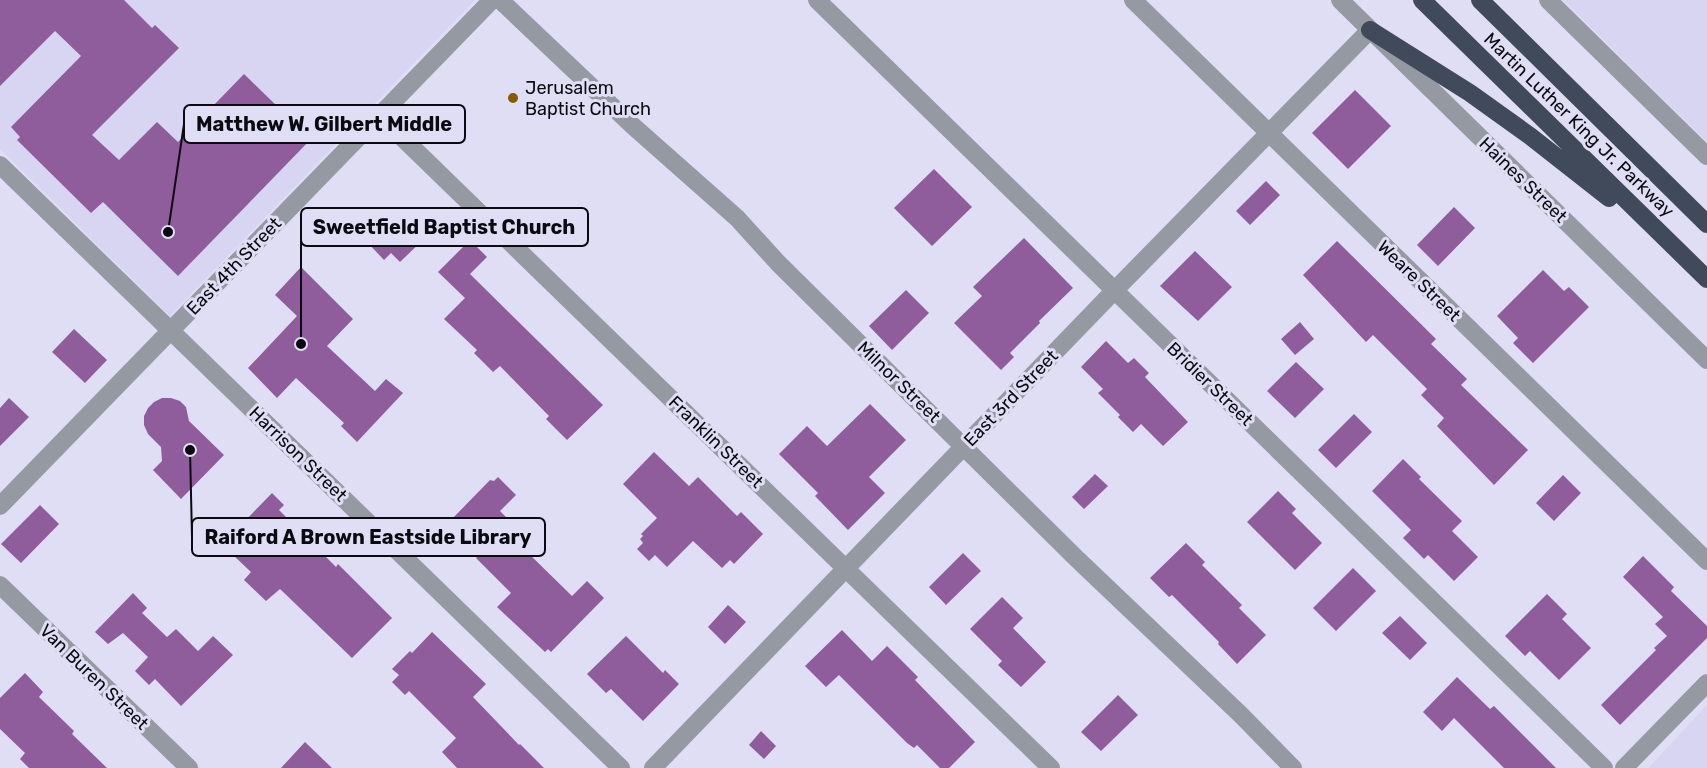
<svg xmlns="http://www.w3.org/2000/svg" width="1707" height="768" viewBox="0 0 1707 768" font-family="Rubik,sans-serif">
<rect width="100%" height="100%" fill="#e0def4"/>
<!-- built -->
<path fill="#d8d5f3" d="M0 0H475L170 316 0 149Z
M1563 0H1707V142Z
M1707 705V768H1648Z"/>
<!-- building -->
<path fill="#905d9c" d="M0 0H124L152 28 155 25 179 48 92 135 119 160 157 122 178 142 244 74 311 139 178 276 103 202 91 213 17 140 20 137 11 127 81 56 55 31 0 86Z
M1355 90 1391 126 1348 169 1312 133Z
M934 169 972 207 932 246 894 208Z
M1266 181 1280 195 1250 225 1236 211Z
M1454 207 1475 228 1438 266 1417 245Z
M406 217 426 237 400 262 391 253 384 260 368 243 384 228 390 234Z
M1024 238 1073 288 1039 321 1040 323 1010 353 1014 357 1001 370 954 323 982 296 973 287Z
M470 240 487 257 470 274 603 405 567 440 546 419 549 416 500 366 493 372 474 353 477 350 444 319 465 298 438 272Z
M1337 241 1436 339 1431 344 1467 379 1461 385 1528 450 1494 485 1437 426 1444 418 1421 395 1427 389 1373 335 1366 342 1303 275Z
M1195 251 1232 287 1198 321 1160 286Z
M301 267 353 319 327 346 375 391 386 379 403 393 357 442 341 426 344 423 296 378 277 398 248 368 297 316 275 295Z
M1543 270 1564 291 1569 287 1589 307 1533 363 1513 343 1518 338 1497 316Z
M906 290 929 313 892 350 869 326Z
M1300 322 1314 339 1295 355 1281 339Z
M74 329 107 360 85 383 52 352Z
M1106 341 1128 363 1134 358 1149 373 1145 377 1188 422 1163 446 1141 424 1133 432 1118 417 1120 415 1098 393 1103 389 1081 367Z
M1296 362 1324 389 1295 418 1267 391Z
M9 398 29 417 0 446V408Z
M162 398H171L180 401 186 407 189 421 224 455 181 499 153 470 162 461 161 447 148 434 144 425V416L148 408 154 402Z
M870 404 906 440 869 477 885 493 848 530 815 496 818 493 779 454 807 426 827 446Z
M1354 414 1372 432 1336 468 1318 450Z
M654 452 689 486 698 477 737 516 741 512 763 534 734 564 730 560 722 568 693 541 667 567 655 555 649 561 637 549 643 543 640 539 643 536 641 534 657 518 623 484Z
M1403 459 1421 477 1419 479 1462 521 1452 531 1478 557 1454 581 1428 555 1424 559 1403 538 1411 530 1372 491Z
M1095 474 1108 486 1084 509 1072 497Z
M1563 475 1581 493 1554 521 1536 503Z
M498 477 516 495 500 511 532 543 525 550 572 596 587 581 604 598 551 652 548 649 545 652 497 607 511 593 476 558 484 551 452 519 490 480 494 481Z
M1278 491 1296 509 1292 513 1322 543 1295 570 1247 522Z
M272 493 284 505 279 510 336 567 338 564 392 618 352 658 280 589 266 601 244 580 251 572 214 537 231 519 239 527Z
M40 505 59 524 21 563 1 544Z
M1186 543 1205 562 1202 565 1242 605 1239 608 1266 635 1237 664 1218 644 1219 642 1172 595 1169 597 1150 578Z
M963 553 981 571 946 605 929 587Z
M1643 556 1674 587 1671 591 1707 626V638L1620 725 1601 705 1656 650 1654 648 1667 636 1655 624 1663 617 1623 577Z
M1353 568 1376 591 1336 631 1313 608Z
M133 593 147 608 142 613 167 637 176 629 198 651 213 636 233 655 181 706 155 679 149 685 135 671 148 657 123 633 108 644 95 632Z
M1547 594 1567 614 1562 619 1591 648 1559 680 1530 651 1525 656 1505 636Z
M1002 597 1023 618 1013 628 1046 662 1021 687 998 665 1002 661 970 629Z
M728 605 746 622 725 644 708 627Z
M1400 616 1427 643 1410 660 1382 633Z
M842 630 872 661 887 646 918 677 915 680 975 742 949 768H940L917 745 914 748 907 743 839 675 826 687 805 666Z
M432 632 486 684 473 697 519 745 520 744 544 768H457L442 752 456 738 409 691 405 695 392 682 399 675 392 669 410 651 412 653Z
M626 636 663 673 665 670 679 684 643 721 611 689 606 693 587 674Z
M25 673 43 692 39 697 74 731 72 734 107 768H29L20 759 25 753 0 729V698Z
M1457 677 1490 709 1494 706 1556 768H1504L1454 718 1442 731 1423 712Z
M1118 695 1138 715 1101 751 1081 732Z
M761 731 776 746 764 759 749 745Z
M305 742 332 768H281Z"/>
<g fill="none" stroke-linecap="round" stroke-linejoin="round">
<!-- minor -->
<path stroke="#9499a2" stroke-width="18" d="M500 0 633 126 737 218 778 263 1076 558 1241 715 1293 768
M817 0 1604 768
M1133 0 1707 561
M1340 0 1707 360
M1548 0 1707 156
M380 116 1051 768
M0 165 621 768
M0 506 492 0
M0 585 189 768
M653 768 1114 291 1370 30
M1624 768 1707 683"/>
<!-- highway -->
<path stroke="#404a5a" stroke-width="18" d="M1422 0 1707 279
M1480 0 1707 224
M1370 30 1470 93 1530 136 1609 198"/>
</g>
<!-- markers -->
<circle fill="#895b00" stroke="#e0def4" stroke-width="2" cx="513" cy="98" r="6"/>
<g text-anchor="middle" stroke-width="6" stroke-linejoin="round" paint-order="stroke">
<!-- poi labels -->
<g font-size="18" fill="#0b0a11" stroke="#e0def4" text-anchor="start">
<text x="525" y="94">Jerusalem<tspan x="525" dy="21">Baptist Church</tspan></text>
</g>
<!-- street labels -->
<g font-size="18" fill="#0b0a11" stroke="#e0def4">
<text transform="translate(1579 125) rotate(44)" y="6">Martin Luther King Jr. Parkway</text>
<text transform="translate(1523 180) rotate(44)" y="6">Haines Street</text>
<text transform="translate(234 266) rotate(-46)" y="6">East 4th Street</text>
<text transform="translate(1419 281) rotate(44)" y="6">Weare Street</text>
<text transform="translate(899 382) rotate(44)" y="6">Milnor Street</text>
<text transform="translate(1210 384) rotate(44)" y="6">Bridier Street</text>
<text transform="translate(1011 398) rotate(-46)" y="6">East 3rd Street</text>
<text transform="translate(716 442) rotate(44)" y="6">Franklin Street</text>
<text transform="translate(298 454) rotate(44)" y="6">Harrison Street</text>
<text transform="translate(94 677) rotate(44)" y="6">Van Buren Street</text>
</g>
</g>
<!-- callouts -->
<path fill="none" stroke="#0b0a11" stroke-width="2" d="M168 232L184 124M301 344L301 227M190 450L192 537"/>
<g fill="#0b0a11" stroke="#e0def4" stroke-width="2">
<circle cx="168" cy="232" r="6"/>
<circle cx="301" cy="344" r="6"/>
<circle cx="190" cy="450" r="6"/>
</g>
<g fill="#e0def4" stroke="#0b0a11" stroke-width="2">
<rect x="184" y="105" width="281" height="38" rx="6"/>
<rect x="301" y="208" width="287" height="38" rx="6"/>
<rect x="192" y="518" width="353" height="38" rx="6"/>
</g>
<g font-size="20" text-anchor="middle" font-weight="bold" fill="#0b0a11">
<text x="324" y="131">Matthew W. Gilbert Middle</text>
<text x="444" y="234">Sweetfield Baptist Church</text>
<text x="368" y="544">Raiford A Brown Eastside Library</text>
</g>
</svg>
